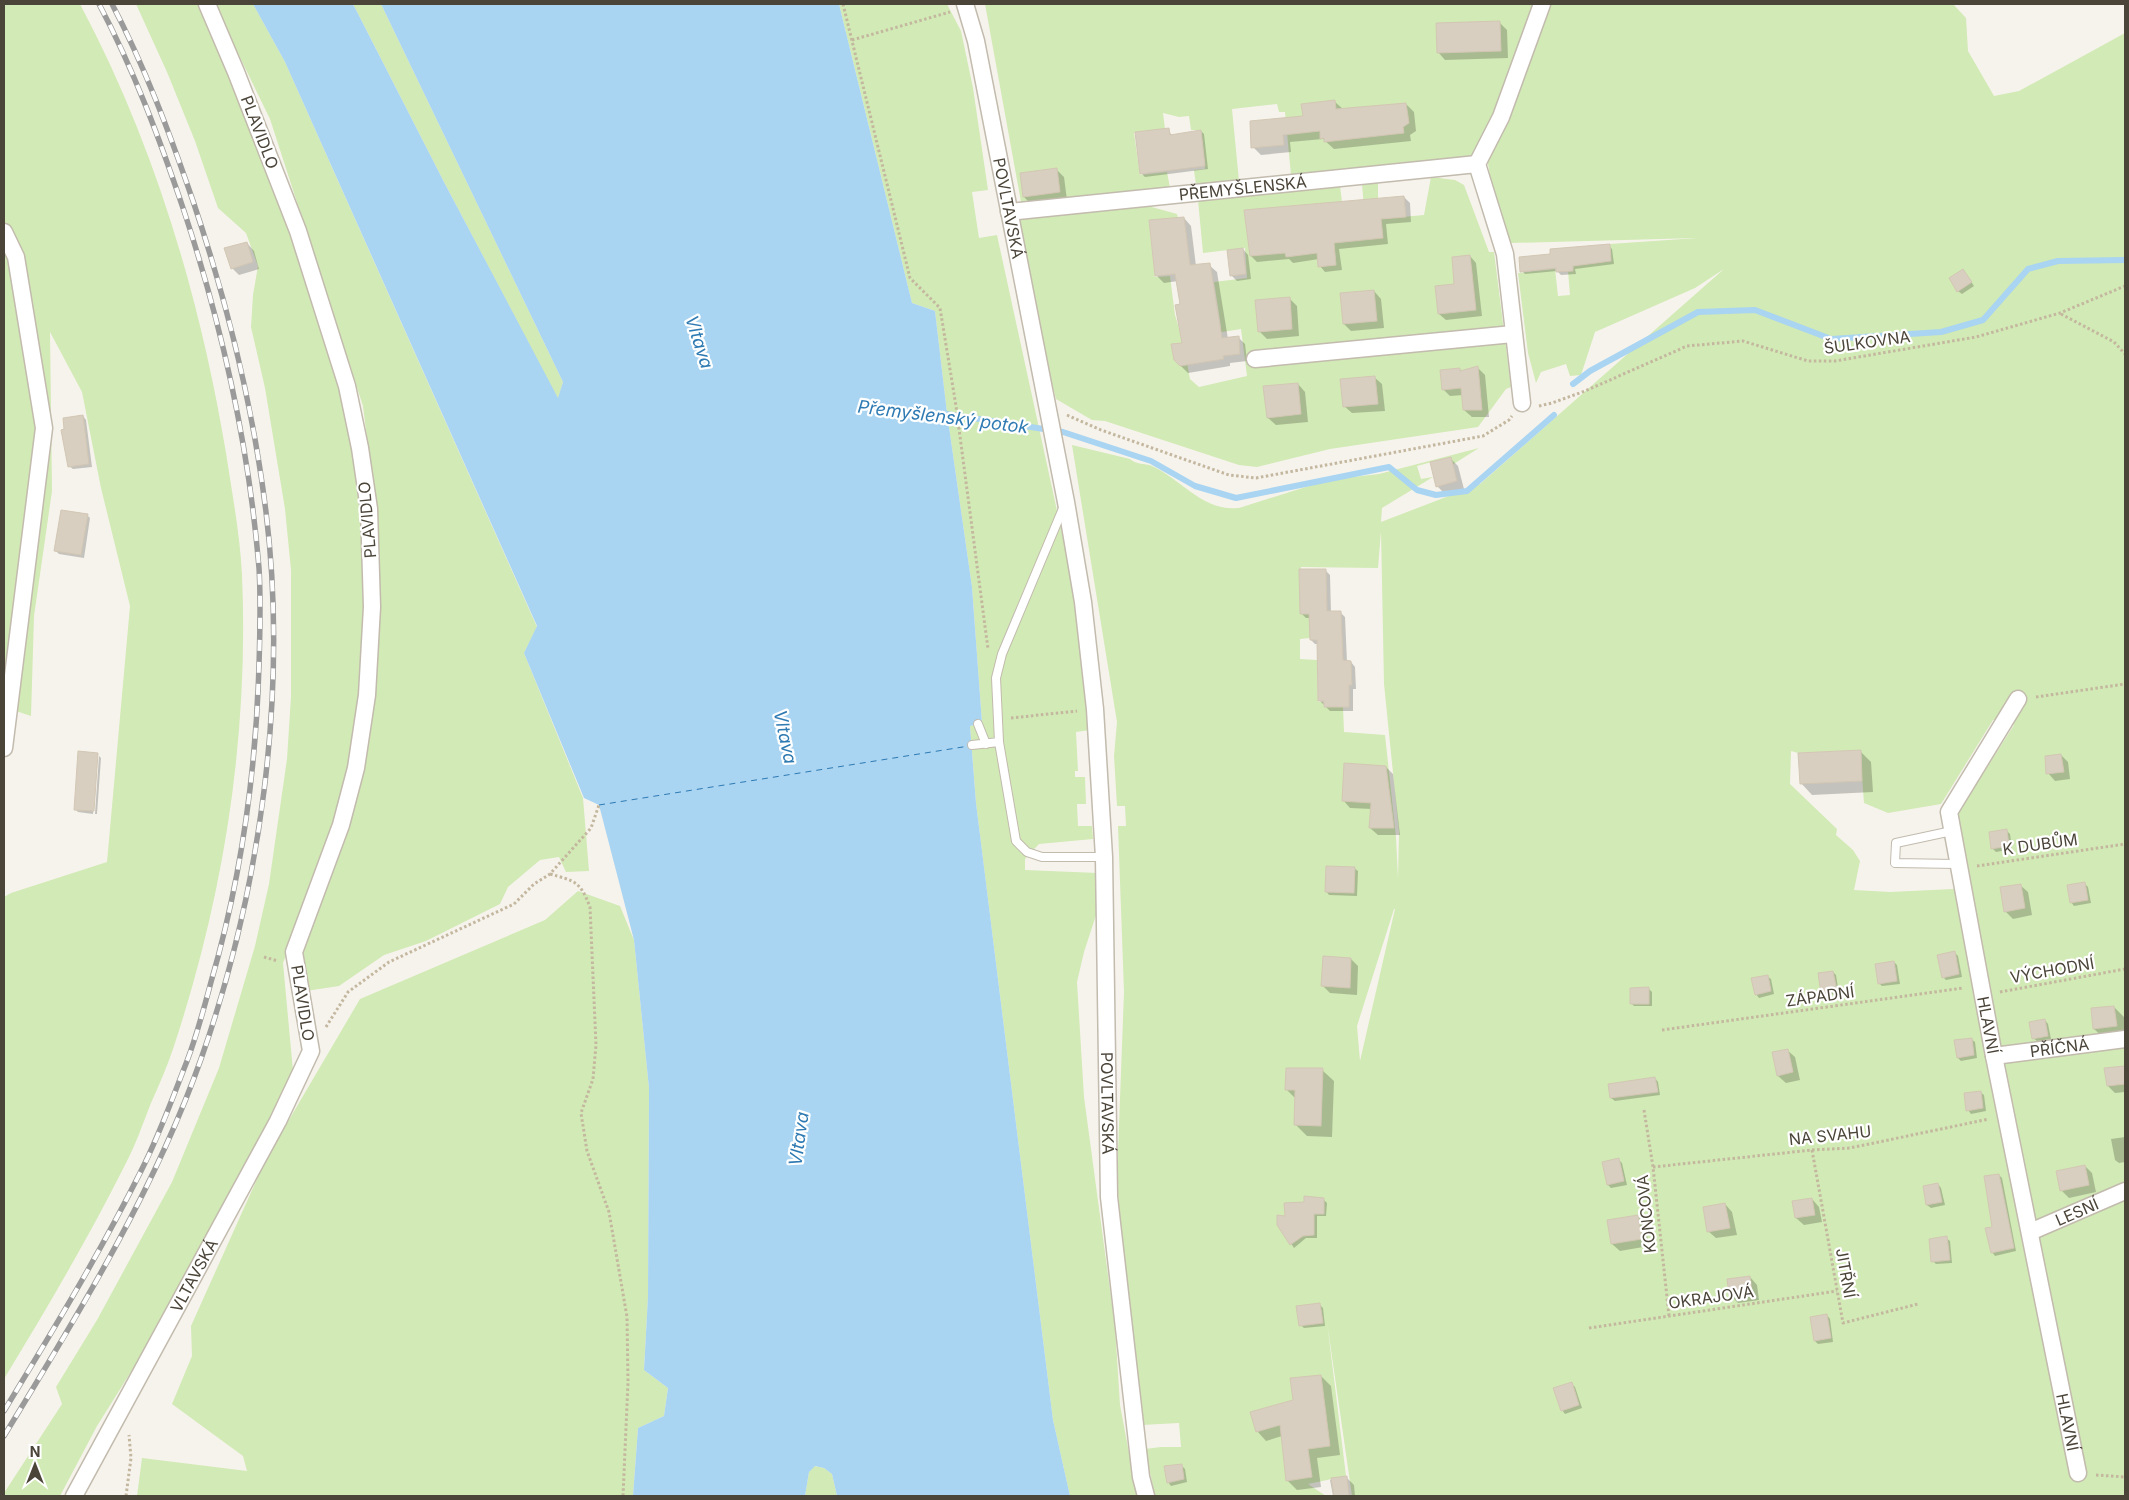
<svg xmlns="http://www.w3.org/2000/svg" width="2129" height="1500" viewBox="0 0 2129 1500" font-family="Inter,sans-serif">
<rect width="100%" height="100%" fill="#f6f3ec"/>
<!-- green -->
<path fill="#d2eab5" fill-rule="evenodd" d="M4 4H80C154 143 200 297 226 453 232 493 240 534 242 575 249 736 224 896 173 1049 167 1067 159 1085 151 1103 143 1123 136 1144 126 1163 89 1237 47 1308 4 1379V897L11 893 107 862 130 606 101 488 82 392 50 332 52 491 34 616 31 716 4 707Z
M136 4H201C263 160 333 316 359 483 365 520 362 559 362 596L367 600 358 730 344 795 317 874 283 963 293 1071 251 1158 176 1300 97 1426 60 1496H4V1493L62 1404 56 1387 97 1320 172 1182 219 1068 255 946 269 884 287 759 291 697V570L285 509 265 388 251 327 253 295 258 266 246 233 218 208 195 141 167 72Z
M214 4H253L285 62 537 627 524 653 583 798 589 871 566 872 559 857 540 860 508 887 500 904 426 941 384 955 339 986 306 991 301 951 367 745 378 653 379 587 377 518 363 406 270 119Z
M353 4H381L563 382 558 399 445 184Z
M839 4H947L961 31 973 88 988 190 972 192 979 238 997 235 1076 598 1090 730 1076 732 1078 771H1075V777H1085L1086 804H1077L1078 826H1092L1093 839 1039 844 1025 859V870L1098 873 1099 906 1084 952 1077 982 1084 1097 1115 1327 1120 1405 1137 1496H1070L1053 1420 976 803 970 726 982 723 972 587 947 413 935 311 912 303Z
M985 4H1953L1966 18 1968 51 1994 96 2019 91 2125 33V1496H1352L1327 1322 1346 1476 1308 1484 1326 1496H1155L1145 1449 1161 1447H1181L1179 1423 1142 1425 1128 1335 1117 1179 1124 992 1118 826H1126L1125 806H1117L1114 756 1117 722 1072 445 1130 459C1137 465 1144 463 1152 466 1181 479 1203 512 1239 508L1328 480 1379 474 1479 448 1452 465 1450 457 1417 466 1421 479 1433 477 1382 508 1381 522 1480 484 1724 269 1695 288 1595 332 1581 375 1570 376 1566 364 1541 372 1536 383 1528 353 1518 273 1555 269 1558 296 1570 295 1568 271H1573V266L1611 261 1610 244 1697 238 1510 243 1492 188 1487 158 1550 5H1533L1497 116 1472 157 1291 175 1285 112H1279L1277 104 1232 109 1239 181 1196 185 1194 170 1205 169 1201 130H1191L1189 116 1179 117 1163 113 1165 129 1134 133 1140 175 1167 172 1170 188 1021 202ZM1381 531 1384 684 1399 832 1398 879 1396 837 1385 735 1344 732 1343 707H1324L1323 702H1318L1317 660 1300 659V639L1310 638V612L1301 611V567L1378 568ZM1993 720 2014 725 1956 816 1967 880 1953 889 1890 892 1854 890 1860 861 1853 850 1836 835 1837 829 1790 784 1791 751 1798 753 1860 750 1864 803 1888 813 1941 804ZM1394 909H1395L1360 1061 1357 1026Z
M1431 177 1455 180 1464 185 1489 252H1494L1511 387 1506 389 1478 427 1330 449 1257 467 1239 465 1105 421 1092 420 1056 399 1038 329 1019 222 1024 218 1148 206 1177 214 1178 218 1149 221 1155 277 1170 276 1175 315 1183 341 1190 379 1199 387 1247 376 1241 329 1192 337 1189 333 1221 327 1214 282 1247 278 1245 248 1203 253 1198 200 1340 186 1342 202 1366 230 1362 184 1378 182V199L1391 218 1424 215Z
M578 891 620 906 634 940 649 1088 648 1296 644 1370 668 1388 664 1416 638 1428 633 1496H137L142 1458 247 1471 243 1456 172 1404 192 1356 191 1326 266 1159 360 999 545 920Z
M814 1466 824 1468 832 1474 837 1496H805L809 1472Z"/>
<!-- water -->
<path fill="#a9d4f2" d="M253 4H353L445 184 558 398 563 382 381 4H839L912 303 935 311 947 413 972 587 982 723 970 726 976 803 1053 1420 1070 1496H837L832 1474 824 1468 815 1466 809 1472 805 1496H633L638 1428 664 1416 668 1388 644 1370 648 1296 649 1088 634 940 599 805 584 798 524 653 537 626 285 62Z"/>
<!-- shadow -->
<path fill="#0003" d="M1500 23 1507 30 1508 58 1445 60 1438 52Z
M1335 102 1343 109 1406 104 1414 112 1416 131 1410 135 1411 141 1334 149 1323 139 1290 142 1291 152 1261 155 1253 147Z
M1168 129 1172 136 1201 131 1204 134 1208 169 1145 177 1142 174Z
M1057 170 1064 177 1067 200 1031 204 1024 197Z
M1404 197 1410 203 1411 222 1386 224 1388 244 1339 249 1342 270 1325 272 1320 266 1319 259 1293 263 1289 259 1257 262 1251 256Z
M1184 218 1191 226 1196 266 1209 265 1217 272 1228 339 1238 337 1245 344 1247 361 1230 363V366L1188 373 1175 360 1183 344 1181 305 1178 281 1164 283 1157 276 1151 222Z
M247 243 254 251 259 269 239 275 232 268Z
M1609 246 1612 249 1614 264 1575 269 1576 274 1561 275 1557 271 1525 274 1522 271Z
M1243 249 1248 255 1251 279 1237 281 1231 275Z
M1470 256 1476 263 1482 316 1446 320 1439 314Z
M1966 274 1974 286 1962 294 1958 291Z
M1374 291 1381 299 1384 328 1351 331 1344 324Z
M1289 298 1297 306 1299 336 1267 339 1259 331Z
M1477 367 1485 375 1489 417H1472L1464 410 1463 395 1450 396 1443 389 1459 369 1462 371Z
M1374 377 1382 384 1385 411 1352 413 1344 406Z
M1298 384 1305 392 1308 422 1276 425 1268 418Z
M83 416 86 420 92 467 73 469 69 466Z
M1450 458 1458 466 1464 489 1445 494 1437 486Z
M87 515 90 518 84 558 59 554 56 551Z
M1325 570 1330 575 1331 613 1340 612 1345 617 1347 662H1351L1355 667 1356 689H1353V711H1330L1319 700V644H1315L1311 640 1310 618H1306L1301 613Z
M1860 751 1871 762 1873 792 1812 795 1801 783Z
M79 753 99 756H97L93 814 78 812 75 809Z
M2061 755 2068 762 2070 779 2055 781 2048 773Z
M99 756 101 758 97 814H95Z
M1386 767 1393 774 1400 835H1378L1370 828 1372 809 1350 808 1343 800Z
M2007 831 2010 834 2012 849 1996 852 1992 848Z
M1354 868 1358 871 1357 896 1329 895 1326 891Z
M2084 883 2088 887 2091 903 2074 906 2071 902Z
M2020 885 2028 892 2032 915 2013 919 2005 911Z
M1954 952 1958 956 1962 977 1946 980 1943 977Z
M1351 959 1358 966 1357 995 1330 993 1323 986Z
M1894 962 1897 965 1900 984 1882 986 1879 983Z
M1833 972 1836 975 1839 994 1825 995 1822 992Z
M1767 976 1771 979 1774 994 1759 998 1756 994Z
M1648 988 1652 992V1006H1634L1631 1003Z
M2114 1007 2125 1018V1038L2106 1040 2094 1029 2092 1010Z
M2045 1020 2048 1024 2051 1039 2037 1041 2033 1038Z
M1971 1039 1975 1042 1977 1058 1961 1061 1958 1058Z
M1787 1050 1795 1057 1800 1080 1786 1083 1778 1076Z
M2124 1067 2125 1092 2115 1093 2108 1086Z
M1322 1070 1334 1081 1332 1137 1307 1136 1296 1125V1099L1286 1089Z
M1655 1078 1658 1082 1660 1095 1615 1101 1611 1098Z
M1980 1092 1984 1095 1986 1111 1971 1114 1968 1110Z
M2125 1137V1162L2119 1163 2115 1160 2111 1139Z
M1619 1160 1622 1163 1627 1185 1611 1188 1608 1185Z
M2085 1166 2092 1173 2096 1192 2069 1198 2061 1190Z
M1999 1175 2002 1178 2016 1251 1995 1256 1992 1252Z
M1938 1184 1941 1188 1945 1205 1931 1208 1927 1205Z
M1323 1199 1327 1203 1326 1216H1317V1238H1306L1294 1248 1279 1225 1305 1204Z
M1812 1199 1819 1207 1822 1222 1804 1225 1796 1218Z
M1725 1204 1732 1212 1737 1235 1716 1238 1708 1231Z
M1638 1216 1645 1224 1649 1246 1620 1251 1612 1244Z
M1946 1238 1950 1241 1952 1263 1936 1264 1933 1261Z
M1750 1277 1757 1285 1759 1300 1738 1303 1730 1295Z
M1320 1305 1323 1308 1325 1326 1304 1328 1301 1325Z
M1827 1315 1830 1319 1833 1342 1818 1344 1815 1341Z
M1321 1376 1331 1386 1340 1455 1317 1458 1321 1487 1297 1490 1287 1480 1282 1436 1266 1441 1257 1431 1294 1401Z
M1571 1383 1575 1387 1582 1408 1565 1414 1562 1410Z
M1181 1465 1185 1469 1187 1482 1171 1486 1168 1482Z
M1346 1477 1354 1485 1355 1496H1333L1330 1480Z"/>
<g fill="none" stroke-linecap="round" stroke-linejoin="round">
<!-- stream -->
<path stroke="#a9d4f2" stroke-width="6" d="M1573 384 1590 371 1698 312 1755 310 1831 339 1941 332 1983 320 2028 269 2058 261 2125 260
M940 413 1063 432 1151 461 1195 486 1236 498 1389 467 1417 490 1436 495 1467 491 1554 415"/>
<!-- ferry -->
<path stroke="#2e7ab2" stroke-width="1" stroke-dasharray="6 5" stroke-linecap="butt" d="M599 805 969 746"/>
</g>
<!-- building -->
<path fill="#d8cfc1" stroke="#d3c7b4" d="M1500 21 1501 51 1437 53 1436 23Z
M1335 100 1336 109 1406 103 1409 123 1403 127 1404 133 1324 142V138L1320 139V131L1283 135 1284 145 1251 148 1250 121 1303 116 1301 104Z
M1169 128 1170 135 1201 130 1205 166 1140 174 1135 132Z
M1057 168 1060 192 1023 197 1020 173Z
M1404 196 1406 217 1381 219 1383 238 1334 243 1336 265 1318 267 1317 253 1286 257 1285 253 1250 256 1244 210Z
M1184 217 1190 265 1210 263 1222 338 1239 336 1240 354 1223 356 1224 359 1180 366 1174 360 1171 344 1182 343 1175 305 1180 304 1175 274 1155 276 1149 220Z
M247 242 253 262 231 269 224 248Z
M1610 244 1611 261 1573 266V271L1556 272V268L1520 272 1519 257 1550 254V249Z
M1243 248 1246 274 1230 276 1227 250Z
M1470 255 1476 310 1438 314 1435 286 1454 284 1452 257Z
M1963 269 1972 282 1957 292 1949 278Z
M1374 290 1377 321 1343 324 1340 293Z
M1290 297 1292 329 1258 332 1255 300Z
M1478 366 1482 410H1463L1461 388 1442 390 1440 370 1460 368V371Z
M1375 376 1378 404 1343 407 1340 379Z
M1298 383 1301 414 1267 418 1263 386Z
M83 415 89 464 68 467 61 430 64 429 63 418Z
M1451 457 1457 481 1436 487 1430 462Z
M61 510 88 514 81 555 54 551Z
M1299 569H1326L1327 611H1341L1343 660 1351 661 1352 685H1349V707H1324V701H1318L1317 640H1310L1309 614H1300Z
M1861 750 1862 781 1800 784 1798 753Z
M78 751 98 753 94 811 74 810Z
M2061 754 2064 772 2046 774 2045 756Z
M1344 763 1386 766 1394 828H1369L1371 803 1342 801Z
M2007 829 2009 846 1991 849 1989 832Z
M1326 866 1355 867 1354 893 1325 892Z
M2085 882 2088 900 2070 903 2067 885Z
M2021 884 2025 908 2004 912 2000 887Z
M1955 951 1959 974 1942 978 1937 955Z
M1323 956 1351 958 1350 988 1321 986Z
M1894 961 1897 981 1878 984 1875 964Z
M1833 971 1837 991 1821 993 1818 973Z
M1768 975 1771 991 1755 995 1751 978Z
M1649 987V1004H1630V988Z
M2114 1006 2117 1026 2093 1029 2091 1008Z
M2045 1019 2048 1036 2032 1039 2029 1022Z
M1972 1038 1974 1055 1957 1058 1954 1040Z
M1788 1049 1793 1072 1777 1076 1772 1052Z
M2125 1066V1084L2107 1086 2104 1068Z
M1286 1068H1323L1321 1126 1294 1125 1295 1090H1285Z
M1655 1077 1658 1092 1610 1098 1608 1084Z
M1981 1091 1983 1108 1966 1111 1964 1093Z
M1619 1158 1624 1181 1607 1185 1602 1162Z
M2085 1165 2089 1185 2060 1191 2056 1171Z
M1999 1174 2014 1248 1991 1253 1985 1228 1992 1227 1984 1176Z
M1938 1183 1942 1202 1926 1205 1923 1186Z
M1304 1196 1324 1198V1214H1314V1235L1303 1236 1290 1245 1277 1225V1215L1285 1216 1284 1203 1304 1202Z
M1812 1198 1815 1215 1795 1218 1792 1201Z
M1725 1203 1730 1228 1707 1232 1703 1207Z
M1638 1215 1642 1239 1611 1244 1607 1220Z
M1947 1236 1950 1260 1931 1262 1929 1239Z
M1750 1276 1752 1293 1729 1296 1727 1279Z
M1320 1303 1323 1323 1299 1326 1296 1306Z
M1827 1314 1831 1338 1814 1341 1810 1317Z
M1321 1375 1330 1446 1308 1449 1312 1477 1286 1481 1280 1425 1256 1432 1250 1412 1293 1400 1290 1378Z
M1572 1382 1579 1405 1561 1411 1553 1388Z
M1182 1464 1184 1479 1167 1483 1164 1466Z
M1347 1476 1349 1496H1334L1331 1478Z"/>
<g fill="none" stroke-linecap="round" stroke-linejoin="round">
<!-- service casing -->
<g stroke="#c2bbae" stroke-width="10">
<path id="service" d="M1064 506 1002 654 996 678 999 742 1016 841 1027 852 1042 857H1104
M978 724 986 744
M972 745 999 742
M1952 831 1896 843 1895 863 1957 864"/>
</g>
<!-- minor casing -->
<g stroke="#c2bbae" stroke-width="19">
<g id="minor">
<path id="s1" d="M965 4 976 41 1066 502 1083 602 1095 709 1104 857 1109 1197 1141 1477 1146 1496"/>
<path id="s2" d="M1009 212 1477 164"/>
<path d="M4 232 16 257 44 428 4 748"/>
<path d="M1255 359 1513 334"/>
<path d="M1522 403 1505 254 1477 164 1501 117 1542 4"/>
<path id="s3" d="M2018 699 1949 812 1994 1056 2078 1473"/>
<path id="s4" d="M1994 1056 2125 1039"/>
<path id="s5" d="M2030 1232 2125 1191"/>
<path id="s6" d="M74 1496 278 1121 311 1051 294 952 341 825 356 768 367 695 372 607 369 509 360 448 347 386 298 231 236 72 207 4"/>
</g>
</g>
<!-- path -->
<path stroke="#c4b79f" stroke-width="3" stroke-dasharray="2.5 2.5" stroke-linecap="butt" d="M843 4 910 278 940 308 956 406 988 649
M852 40 950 12
M2061 314 2114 342 2125 354
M1539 406 1552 403 1585 391 1687 346 1743 341 1808 361H1835L1976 337 2060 313 2125 286
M1067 415 1101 430 1229 475 1256 478 1483 436 1509 420 1512 416
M2036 697 2125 684
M1011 718 1077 711
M1977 866 2125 844
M550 874C575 881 580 881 590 907L596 1045 593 1079 581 1113 587 1151 609 1212 627 1317 628 1382 623 1496
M264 957 278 961
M2000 992 2125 969
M326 1027 348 992 389 962 514 904 534 884 550 874 591 828 599 805
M1662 1030 1963 988
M1644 1110 1653 1167 1669 1316
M1812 1150 1843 1323 1918 1304
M1653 1167 1812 1150 1850 1148 1989 1119
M1589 1328 1837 1291
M2096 1475 2125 1477
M126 1496 131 1458 129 1435"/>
<!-- service -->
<use href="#service" stroke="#fff" stroke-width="8"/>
<!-- minor -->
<use href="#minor" stroke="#fff" stroke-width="16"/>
<!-- rail casing -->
<g stroke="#9a9a9a" stroke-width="5.5">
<path id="rail" d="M4 1411C52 1332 100 1253 141 1171 159 1136 173 1097 187 1061 197 1035 204 1008 211 982 241 879 256 773 259 665 260 633 261 600 259 568 249 447 222 326 184 211 160 140 134 70 99 4
M4 1436C77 1316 154 1192 201 1059 261 889 288 691 266 512 253 406 227 302 193 201 170 134 145 67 112 4"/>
</g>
<!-- rail -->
<use href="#rail" stroke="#fff" stroke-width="4" stroke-dasharray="11" stroke-linecap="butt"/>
</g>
<g text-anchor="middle" stroke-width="4.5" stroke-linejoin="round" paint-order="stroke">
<!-- street labels -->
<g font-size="16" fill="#4b4439" stroke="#fff">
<text transform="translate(260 132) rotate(69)" y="6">PLAVIDLO</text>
<text dy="6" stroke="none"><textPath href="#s2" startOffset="235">PŘEMYŠLENSKÁ</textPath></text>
<text dy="6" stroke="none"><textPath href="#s1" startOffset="209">POVLTAVSKÁ</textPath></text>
<text transform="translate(1867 342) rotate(-8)" y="6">ŠULKOVNA</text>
<text transform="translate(367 520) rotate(-95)" y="6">PLAVIDLO</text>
<text transform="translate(2040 844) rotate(-8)" y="6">K DUBŮM</text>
<text transform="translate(2052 970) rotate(-10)" y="6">VÝCHODNÍ</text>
<text transform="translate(1820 996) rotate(-8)" y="6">ZÁPADNÍ</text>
<text transform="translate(303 1003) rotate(81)" y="6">PLAVIDLO</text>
<text dy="6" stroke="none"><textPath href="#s3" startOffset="349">HLAVNÍ</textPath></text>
<text dy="6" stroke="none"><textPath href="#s4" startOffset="66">PŘÍČNÁ</textPath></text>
<text dy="6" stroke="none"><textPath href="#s1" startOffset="1112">POVLTAVSKÁ</textPath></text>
<text transform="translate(1830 1135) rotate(-6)" y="6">NA SVAHU</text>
<text dy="6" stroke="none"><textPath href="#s5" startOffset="51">LESNÍ</textPath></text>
<text transform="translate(1646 1214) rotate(-96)" y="6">KONCOVÁ</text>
<text transform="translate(1846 1273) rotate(80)" y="6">JITŘNÍ</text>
<text dy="6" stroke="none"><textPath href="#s6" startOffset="251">VLTAVSKÁ</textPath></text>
<text transform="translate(1711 1297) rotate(-8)" y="6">OKRAJOVÁ</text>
<text dy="6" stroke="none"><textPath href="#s3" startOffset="754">HLAVNÍ</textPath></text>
</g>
<!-- water labels -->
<g font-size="18" font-style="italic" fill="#2e7ab2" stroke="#fff">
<text transform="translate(699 342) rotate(72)" y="6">Vltava</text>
<text transform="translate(943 417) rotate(7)" y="6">Přemyšlenský potok</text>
<text transform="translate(785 737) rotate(78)" y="6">Vltava</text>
<text transform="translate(799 1139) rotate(-82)" y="6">Vltava</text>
</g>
</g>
<!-- border -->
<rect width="2129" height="1500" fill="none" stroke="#4b4439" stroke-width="10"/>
<!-- north arrow -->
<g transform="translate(35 1465)" stroke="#ffffff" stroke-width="4" paint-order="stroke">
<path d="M0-4L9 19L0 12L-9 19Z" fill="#4b4439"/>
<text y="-8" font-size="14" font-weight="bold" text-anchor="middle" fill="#4b4439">N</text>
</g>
</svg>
